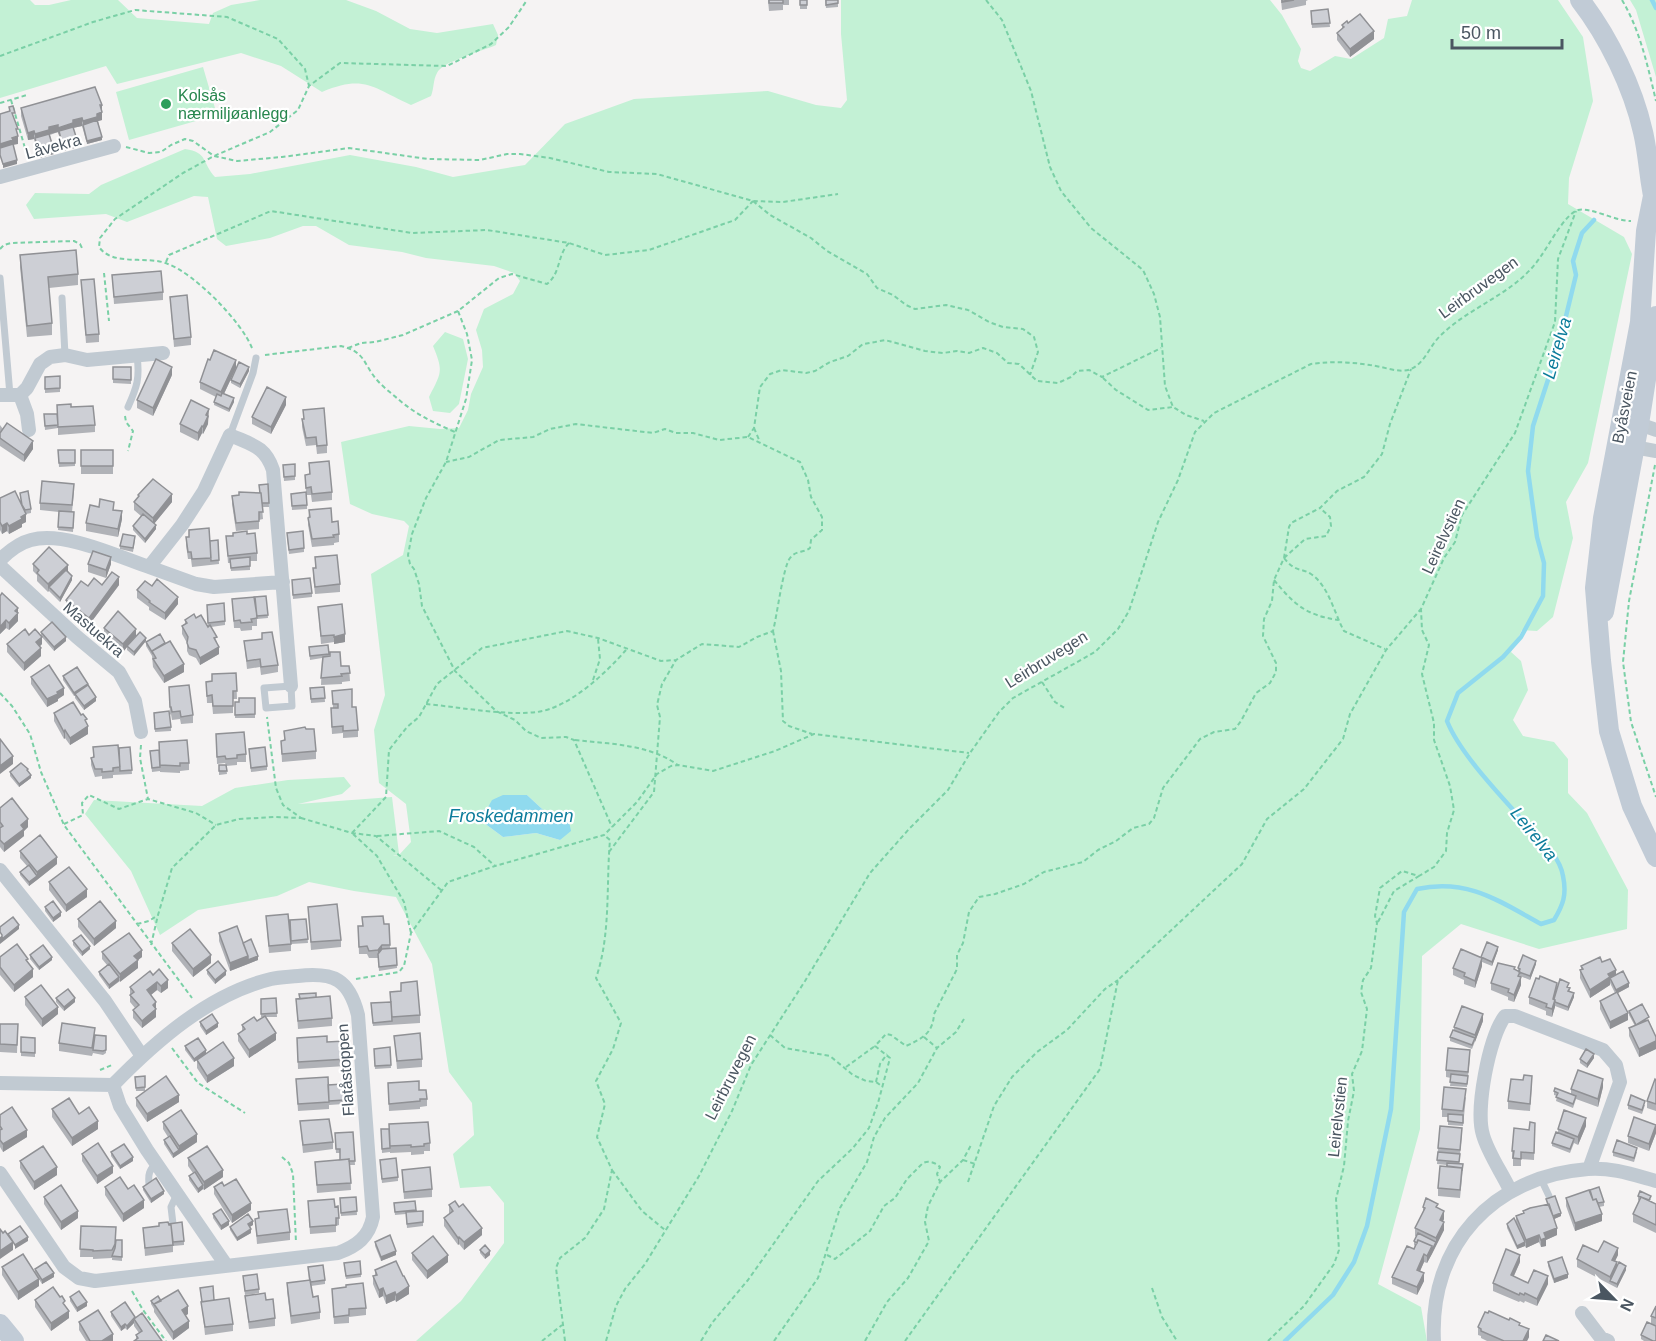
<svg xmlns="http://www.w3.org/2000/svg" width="1656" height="1341" viewBox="0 0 1656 1341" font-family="Helvetica,sans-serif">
<rect width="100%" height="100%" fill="#f5f3f3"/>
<!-- green -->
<path fill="#c3f1d5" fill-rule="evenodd" d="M0 0H30L35 5H49L71 0H118L137 18 209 24 213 13 231 5 260 0H346L376 11 410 29 437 33 493 24 498 35 496 45C483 51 441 62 437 73 433 80 434 89 431 96L411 105C373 88 365 74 322 92L281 66 241 53 117 84 106 66 0 98Z
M841 0H1270L1282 15 1301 49 1298 61 1301 68 1310 71 1335 56 1351 59 1384 38 1388 19 1407 16 1412 0H1558L1583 37 1593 101 1569 178 1568 204 1624 237 1632 254 1588 463 1566 502 1573 538 1553 617 1537 631 1522 630 1511 652 1521 661 1528 690 1513 720 1523 736 1554 742 1568 759V793L1587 813 1628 890 1627 929 1539 949 1461 924 1422 956 1420 1129 1378 1284 1421 1307 1427 1341H416L461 1301 504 1243V1203L490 1186 460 1188 453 1154 474 1135 472 1103 449 1072 432 964 396 897 354 891 309 882 277 896 198 910 160 935 131 871 85 814 94 800 202 806 235 788 288 780 344 777 351 786 342 794 298 804 392 797 399 854 393 856 399 855 411 842 406 804 379 783 374 730 385 695 371 574 403 555 409 526 404 521 372 514 350 504 341 442 409 426 440 429 459 428 468 410 471 394 483 367 482 350 476 330 484 309 513 294 520 281 514 273 494 266 426 258 402 252 349 245 316 226H303L270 238 226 246 217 239 208 197 194 196 127 222 106 214 34 219 26 205 35 193 89 194 101 185 185 149C208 152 202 163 215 177L250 174 350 155 416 167 453 177 525 165 565 124 634 99 768 91 816 105 841 108 847 100 841 34ZM527 795 553 819 569 821 560 840 536 833 503 837 480 820 479 811Z
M1630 0H1656V77L1636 10Z
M203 67 217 115 129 140 116 92Z
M445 332 463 339 468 359 459 404 450 413 433 411 429 397C441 373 444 372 433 346Z"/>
<!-- water -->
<path fill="#90daee" d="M503 795H527L553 819 569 821 571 831 560 840 536 833 503 837 480 820 477 814 479 811 487 809 492 800Z"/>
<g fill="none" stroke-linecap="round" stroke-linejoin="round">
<!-- stream -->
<path stroke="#90daee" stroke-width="4.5" d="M1652 0 1656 8
M1285 1341 1333 1295 1354 1262 1367 1226 1391 1109 1404 912 1417 889C1468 878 1499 901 1541 924L1554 920C1563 905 1567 895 1563 876 1560 856 1539 838 1526 824 1502 797 1460 754 1447 721L1458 693 1503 657 1521 637 1543 596 1544 563 1537 537 1528 471 1533 426 1558 349 1576 275 1573 261 1582 233 1594 220"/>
<!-- path -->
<path stroke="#7ad0a6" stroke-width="2" stroke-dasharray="4.5 3" stroke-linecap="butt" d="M986 0 1002 20 1031 91 1050 167 1061 191 1091 228 1143 270 1154 294 1160 317 1165 386 1173 407 1186 415 1204 421
M1622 0C1640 30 1648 67 1656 101
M0 56 93 22 135 10 227 17 278 39 305 69 309 86
M11 100 27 155
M0 103 27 95
M126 147 149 153 161 152 171 145 185 139 193 141 214 156 237 161 282 157 349 148 428 159 480 160 507 154H520L550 158 609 172 657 174 753 201 783 202 838 194
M753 201 770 215 811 238 827 251 867 274 877 288 893 295 906 305 915 309 946 305 968 310 989 322 1003 327 1023 329 1034 337 1038 352 1030 375
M569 243C557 255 561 273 547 284L512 274 499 278 458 311 467 334 472 360 466 399 446 462 426 498 412 534 408 555 410 564 414 569 419 584 422 606 455 671 496 711 515 720 526 731 541 738 566 737 574 740 612 827
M0 249 4 245 11 243 74 241 80 244 83 250
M166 262 169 255 271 211 412 233 487 230 569 243 605 255 649 250 735 220 753 201
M104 273 109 321
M252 348C241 321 195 274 168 264 148 255 113 267 99 247L100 238 115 219 183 173 214 156 270 132 298 110 309 86 340 63 447 66 491 44 509 27 527 0
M348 348 361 343 375 342 403 335 458 311
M265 355 341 346C366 352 363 364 377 380 383 387 391 393 398 399 415 414 434 423 455 432
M1103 378 1116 390 1148 410 1173 407
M125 416 126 422 133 431 128 451
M754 428 760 442
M748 437 754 428 760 387 770 374 782 370 806 373 815 371 830 362 848 356 863 344 875 342 885 340 925 351 943 353 957 351 969 353 983 348 997 353 1008 363 1019 364 1037 381 1058 383 1071 377 1077 371 1089 370 1102 377 1161 348
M1655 465 1629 601 1623 662 1631 722 1656 797
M1284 558C1296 573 1300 567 1311 574 1329 586 1334 613 1344 631L1385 649
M1284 558 1305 539 1326 536 1331 526 1330 517 1320 508
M1274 580C1294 604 1305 615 1338 620
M773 631 781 671 783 721 789 726 812 734
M593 680 600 659 598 639
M1042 682 1055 702 1066 709
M0 693 12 706 30 734 41 772 64 825 192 998
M426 704C459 707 505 716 537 712 569 708 606 673 626 650
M575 740C610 744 648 744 678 765
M141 745 140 758 148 799
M301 818 352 833 376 836 441 890
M64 824 83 815 82 803 89 795 119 809 148 799 196 813 216 825
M352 833 386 797 389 750 407 727 419 717 437 684 482 648 567 631 598 638 661 661 676 660 702 644 739 647 757 637 773 631C777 616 783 567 790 558 796 550 804 553 810 548L811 540 822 530V517L811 497 808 480 800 462 748 437 719 440 693 433H676L665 429 653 433 576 424 550 429 533 437 499 440 469 457 446 462
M353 834 377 856 404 902 411 933
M377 836 439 831 474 847 495 866
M609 852 654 792 660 717 657 705 662 684 676 660
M1378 922 1394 891 1419 876
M137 924 149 921 158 915
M151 945 158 915 172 868 216 825 239 819 274 817 301 818 283 805 276 788 267 717
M356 979 399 972 404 966 411 933 448 882 495 866 604 835 637 802 657 774 671 766 678 765 713 771 775 751 814 734 969 753
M770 1035 785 1048 830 1056 853 1075 866 1081 876 1082 883 1087
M924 1037 937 1048
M172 1048 198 1083 245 1113
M846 1067 875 1046
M100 1070 112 1065
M876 1082 880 1064 887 1054
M282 1157 289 1163 293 1174 296 1243
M963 1160 975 1164
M612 1170 642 1211 665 1230
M968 1182 994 1106 1012 1077 1037 1052 1067 1030 1105 989 1118 980
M827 1255 835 1259 870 1231 884 1206 895 1198 907 1179 923 1163C929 1160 936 1163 940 1167L937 1174 940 1182
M1152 1288 1162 1317 1177 1341
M132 1291 143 1310 166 1341
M542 1341 562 1325
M565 1341 556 1268 560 1258 585 1238 604 1209 612 1170 597 1137 605 1104 596 1081 613 1049 621 1023 596 978C611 935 606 885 610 840L604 835
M606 1341 616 1306 625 1289 645 1264 699 1176 732 1111 751 1065 805 981 870 873 909 829 948 790 970 753 999 712 1013 698 1095 652 1118 629 1129 611 1158 522 1178 480 1195 432 1214 413 1311 364C1330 361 1350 362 1370 365 1382 366 1399 374 1411 369 1425 363 1430 345 1441 335 1472 305 1517 293 1541 256 1549 245 1565 214 1578 210 1591 207 1615 221 1631 221
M701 1341 712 1323 748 1280 818 1181 853 1148 869 1128 878 1103 890 1058 875 1046 886 1034 891 1035 906 1046C921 1039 933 1034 934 1014L957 969V955L963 943 969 912 979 897 995 894 1024 884 1044 872 1083 862 1098 850 1116 841 1133 828 1149 824 1154 818 1163 788 1200 739 1214 732 1235 729 1241 721 1256 693 1270 683 1276 672V663L1263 636 1264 619 1272 601 1274 580 1284 558 1289 527 1291 523 1320 508 1337 491 1364 477 1382 454 1390 424 1411 369
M774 1341 818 1278 840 1208 867 1162 874 1137 885 1118 918 1083 937 1048 956 1032 964 1019
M865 1341 887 1302 908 1278 929 1241 925 1222 928 1206 940 1182 963 1160 971 1145
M905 1341 1100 1069 1118 980 1242 864 1267 819 1304 789 1343 739 1350 714 1386 650 1421 609
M1268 1341 1304 1306 1334 1264 1339 1250 1336 1199 1344 1166 1348 1121 1354 1091 1352 1074 1362 1051 1367 1009 1361 992 1363 980 1371 968 1377 923 1375 916 1380 888 1402 871 1419 876 1434 867 1446 851 1447 833 1454 810 1450 786 1434 740V723L1422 674 1429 645 1422 630 1421 609 1444 558 1455 542 1462 515 1515 433 1555 322 1558 259 1576 211"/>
<!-- lane -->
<path stroke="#c1cad2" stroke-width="7" d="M0 278 10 395
M62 298 65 355
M128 407C137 387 140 378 137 356
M230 435 253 373 256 358
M291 686 292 706 266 708 264 688Z
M1541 1179 1549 1196
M149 1184C148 1174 149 1170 157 1163
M173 1224 171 1207 177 1194"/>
<!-- street -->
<path stroke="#c1cad2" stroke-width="14" d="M0 177 114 146
M0 395H20L27 388 40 364 50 357 65 355 87 360 163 353
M20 395 27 414 29 430
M1632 427 1639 424 1656 430
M1630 443 1634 447 1656 451
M0 560C9 551 19 543 31 540 64 531 117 556 149 567
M0 566 77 637 119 672 135 701 141 732
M283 582 214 587 196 584 149 567 182 525 204 491 230 435C252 445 265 446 273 470L291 686
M0 870 105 1001 142 1056
M0 1083 113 1085C156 1041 209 994 271 979 280 977 289 977 298 976 334 972 349 979 358 1015L373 1217C369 1237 357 1246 338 1253L95 1281 79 1278 64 1267 0 1173
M113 1085 120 1106 147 1150 226 1265
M1510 1190C1502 1173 1488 1153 1483 1135 1475 1110 1489 1037 1505 1016H1515L1603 1050 1616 1065 1620 1082 1589 1169
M1582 1313 1601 1338 1608 1341
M1434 1341C1429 1245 1493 1176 1588 1169 1611 1167 1634 1175 1656 1181"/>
<!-- secondary -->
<path stroke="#c1cbd6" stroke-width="20" d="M1580 0C1608 36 1633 87 1643 132 1649 157 1649 184 1656 209
M1653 196 1646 231 1640 322 1603 518 1595 588 1601 661 1609 731 1632 806 1656 857
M1604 612 1639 424 1656 316
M0 1324 14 1341"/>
</g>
<!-- wall -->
<path fill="#b0b2b7" d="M768 0H789V5H783V10L769 11Z
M800 0H807V9H800Z
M825 0H838V7L826 8Z
M1281 0H1308L1306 1V5L1282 10Z
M1328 9 1330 27 1312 28 1311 11Z
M1348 23 1374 39 1350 57 1337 40V33L1342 29V25Z
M102 105V120L98 121 102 140 87 144 82 126 73 128 78 147 63 151 58 132 50 135 54 154 39 158 34 139 28 140 21 116V108Z
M20 255 78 274V285L49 288 52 323V335L27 337 20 267Z
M112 275 163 292V300L114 304Z
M81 280 99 334V342L86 343Z
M170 297 191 337V345L174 347Z
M210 360 236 368 224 394 234 402 229 412 214 405V402L216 397 200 389V382Z
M113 367H131V384L113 383Z
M249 371 240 388 231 383V380Z
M172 375 153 416 137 408V400Z
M60 376V392L45 393V377Z
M57 405 71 407 95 425V432L58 435V428L45 430 44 414H57Z
M286 405 271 434 252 424V417Z
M303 410 327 445V453L317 454 316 445 306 446 302 427V419H304Z
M209 416 208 419V424L203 434 202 433 198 441 180 432V424Z
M0 425 3 429 33 449 24 462 0 446Z
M58 450H75V466L59 467Z
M81 450H113V474H81Z
M309 463 332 492V500L312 502 311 495H307V509L292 510 291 494 306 492 305 475 309 474Z
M295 464V480L284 481 283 465Z
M268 484 269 507H262L263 519 259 520V529L236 531 232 504V496L259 493V485Z
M74 492 72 512H74L73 532 58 530 59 512 40 510V503Z
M20 493 31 509V513L26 514V522L22 524V527L9 534 7 531 2 534 0 530V498L21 503Z
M138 495 172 502 154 524 156 529 145 543 133 530V526L141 516 134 510V502L138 498Z
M99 507 114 510 122 519 118 537 86 531V523Z
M309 510 332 522 339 534V542L334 543V545L312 547 308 525Z
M189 530 210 541 218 540 219 564 192 567 191 559H188L186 545V537H189Z
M247 534 257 553V561H250V570L231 571 230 563H228L226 536Z
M287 537 304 548V552L289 554Z
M135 540 133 552 120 549V546Z
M315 557 340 584V592L315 594 313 576V568H315Z
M33 564 68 571 72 580 60 602 49 591 48 592 37 581V575L33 571Z
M88 564H111L106 578 88 572Z
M292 584 312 593V597L293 599Z
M102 585H119L89 625 66 607V600L88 586Z
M152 586 178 604 165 620 149 610V607L137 598V590Z
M0 596 18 608V621L9 630 6 628 0 634Z
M266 596 268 618 257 619V626H252V630L241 631 240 628H234L232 599Z
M318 607 345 642 334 644V642L321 644Z
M207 609 225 621V625L211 627 217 642 219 654 200 665 196 658 189 655 187 651V643L182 634V626L185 624V620L196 618 208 627Z
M104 628 136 636 134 656 127 650V647L123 652 104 635Z
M41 632 66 641 54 651 42 637V644L40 646 41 656 24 671 7 652V644L29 635 41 636Z
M262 633 278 665V672L261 675 260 667 247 669 244 641 262 639Z
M146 642 165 643 184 672 164 683 153 667 152 656 146 646Z
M328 645 329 656 341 666H349L350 681 342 682V684L321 685 322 658 310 660 309 647Z
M236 673 237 699H233V713L213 714 212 703H207L206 682 212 681Z
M63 676 88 685 96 701 84 710 75 698V696H74L63 680Z
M31 677 64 695 58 699V701L47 707 31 684Z
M169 687 193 715V723L181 724 180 719 172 720 171 714 170 715Z
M324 687 325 702 311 703 310 688Z
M332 691 352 707 358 730V737L343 738V733L332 734 331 716V708H333Z
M255 698V718H235V702H239Z
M54 713 87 723 88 734 70 745 65 738 64 739 54 721Z
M154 713 171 727V731L155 732Z
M306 729 316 751V759L282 762 281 741 284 740V731Z
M216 734 246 754V762H237V765L226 766 227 774 219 775V765H226L225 763 217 764Z
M159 742 189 763V770L180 771V773L160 772V771L152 772 150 751 159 750Z
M93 747 119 748 130 747 132 774 113 775V778L102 779V776L95 777 91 765V758L93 757Z
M249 753 267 766V770L251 772Z
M28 771 31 778 19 787 10 776V772Z
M0 808 28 827 24 831V836L4 852 0 847Z
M20 851 57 864 29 886 20 875V872L27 866 20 858Z
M49 882 87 897 66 912 49 890Z
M45 907 61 916 53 922 45 911Z
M308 907 341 940V947L311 950Z
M266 916 291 944V951L269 953Z
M78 919 116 928 94 946 78 927Z
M306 919 308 943 291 944 290 920Z
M389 924 390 948H396L397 968 379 971 378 958H369L367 954H359L358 926Z
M219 933 243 943 258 960 230 971 219 941Z
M73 941 90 949 82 956 73 945Z
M172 943 211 963 193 977 172 951Z
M1498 950 1492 966 1482 962V966L1475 988 1464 984V980L1453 975V968Z
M102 952 142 957 138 960V968L109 989 99 975V972L107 965 102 959Z
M30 955 52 960 39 970 30 959Z
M0 957 28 963 33 977 14 992 0 975Z
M1602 962 1629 987 1618 993 1628 1020 1610 1029 1600 1009V1001L1615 993 1610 983V985L1590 998 1580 978V970L1581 969V966Z
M1536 964 1530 980 1520 976 1521 985 1514 1002 1508 1000V997L1491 990V983L1515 970 1518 971V968Z
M207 970 226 975 215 984 207 974Z
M153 975 168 988 161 993 157 990 151 995 156 1002V1017L142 1028 133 1018V1010L135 1008 130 1002V987Z
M401 983 420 1015V1023L373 1026 371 1007 390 1002V992L401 991Z
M1569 987 1570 991 1574 997 1568 1011 1555 1006 1552 1017 1546 1015V1011L1529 1004V997Z
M25 997 58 1014 42 1027 25 1005Z
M316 997 332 1018V1026L298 1029 296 999Z
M56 998 75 1002 64 1011 56 1002Z
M276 998 277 1017H265L276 1040 249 1058 238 1041V1034L242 1031V1025L257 1021 263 1017H261V999Z
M1629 1011 1649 1021 1656 1037V1049L1639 1057 1629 1036V1028L1635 1026 1629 1015Z
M1483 1021 1472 1049 1450 1041V1037L1454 1030V1027Z
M200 1022 218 1027 206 1035 200 1026Z
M0 1024H18L17 1053 0 1052Z
M95 1035 106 1036V1053L103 1055 93 1053 92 1056 59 1051V1043Z
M394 1036 422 1059V1067L397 1069Z
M21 1037 35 1038V1057L21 1056Z
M297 1038 327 1042 346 1059V1066L298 1069Z
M185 1046 206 1054 234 1066 207 1083 197 1068V1060L194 1062 185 1050Z
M390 1047 391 1068 375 1069 374 1049Z
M1470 1057 1467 1087 1450 1086 1451 1078 1446 1077V1070Z
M1594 1058 1587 1068 1580 1063V1059Z
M145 1076V1091H136L135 1077Z
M296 1079 328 1085 343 1084 344 1104 329 1105V1109L298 1111Z
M1656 1080V1111L1647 1108V1101Z
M388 1083 419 1090 427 1099V1106L420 1107V1109L389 1111Z
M1532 1084 1530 1111 1508 1109V1101Z
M1603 1087 1598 1107 1576 1099 1573 1108 1556 1101 1557 1096 1554 1095V1091L1571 1094V1089Z
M1466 1097 1463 1126 1448 1125V1117H1442V1109Z
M136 1098 179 1102 147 1122 136 1106Z
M1628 1105H1645L1642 1114 1628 1109Z
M52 1109 79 1114 98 1129 72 1146 52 1117Z
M0 1115 27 1137 3 1152 0 1147Z
M300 1121 333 1142V1149L303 1153Z
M163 1122 197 1142 173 1158 164 1144V1140L168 1137 163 1129Z
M1535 1123 1534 1160 1521 1159V1166H1513V1159L1512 1158V1151Z
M1656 1125V1133L1649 1151 1628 1143V1136Z
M1586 1126 1578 1145 1574 1143 1570 1153 1552 1146V1143L1558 1132V1129Z
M381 1129 430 1143V1151H424V1154L411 1155V1152L390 1153V1152L382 1153Z
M353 1132 355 1165H350L351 1190 317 1193 315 1162 340 1160V1153H336L335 1133Z
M1462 1135 1459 1164 1463 1168 1460 1198 1438 1196V1188L1447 1165 1437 1164 1438 1148Z
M111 1152 133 1161 120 1169 111 1156Z
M1613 1152H1637L1634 1162 1613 1156Z
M82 1154 113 1173 97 1184 82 1161Z
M188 1158 223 1177 204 1190 203 1189 198 1193 189 1180V1176L193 1173 188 1166Z
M20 1161 57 1175 34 1190 20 1168Z
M380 1164 398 1177V1181L382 1183Z
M402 1170 432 1189V1197L404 1199Z
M224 1186 251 1210 232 1223 214 1194V1187Z
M105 1187 128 1189 144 1208 123 1222 105 1195Z
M143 1187 164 1194 151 1203 143 1190Z
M1638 1196 1651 1199 1650 1201 1656 1204V1233L1633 1222V1214L1639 1201 1638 1200Z
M44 1197 78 1218 61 1230 44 1204Z
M356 1197 357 1215 341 1216 340 1198Z
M1566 1198 1604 1202V1206L1599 1207 1602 1221 1575 1231 1566 1206Z
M1546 1199 1561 1216 1554 1219 1557 1235 1546 1240V1246L1541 1247 1539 1242 1526 1248 1525 1246 1517 1249 1507 1228V1224L1516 1222V1216L1523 1213V1211L1547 1204Z
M308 1201 335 1207 339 1218V1225L336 1226V1232L310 1234Z
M415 1201 416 1211H423V1226L407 1228 406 1214 395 1215 394 1203Z
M449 1205 482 1235 464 1250 459 1244 458 1245 444 1226V1218L450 1214 449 1213Z
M1423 1207 1438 1208 1444 1219 1443 1221 1444 1230 1427 1263 1424 1262 1420 1271 1424 1281 1417 1295 1392 1284V1277L1415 1246 1414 1245V1241L1417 1237 1415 1236V1228L1423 1212Z
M258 1212 290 1232V1240L257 1244 255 1219H258Z
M213 1214 229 1225 221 1230 213 1218Z
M169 1224 184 1241V1245L173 1246V1252L145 1256 143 1228 159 1226Z
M253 1225 249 1227 251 1233 237 1241 230 1230V1227Z
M81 1226 116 1240H122V1261L112 1260V1258L93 1259V1257H80Z
M375 1242 396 1255 381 1261 375 1246Z
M480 1250 490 1255 485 1259 480 1253Z
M1598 1252 1618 1255 1615 1261 1617 1266 1626 1270 1617 1288 1577 1267V1259Z
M412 1253 448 1262 427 1279 412 1260Z
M1520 1262 1514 1276 1528 1283 1548 1284 1537 1306 1525 1301 1524 1303 1520 1301 1519 1302 1493 1291V1283Z
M1548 1262 1568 1278 1554 1283 1548 1266Z
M344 1266 361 1274V1277L346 1279Z
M2 1267 39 1286 18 1300 2 1275Z
M308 1267 325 1280V1284L311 1286 313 1297 320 1312V1319L291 1324 287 1291V1283L309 1281Z
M35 1269 54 1277 42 1284 35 1273Z
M375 1270 403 1276 409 1294 396 1302 395 1300 386 1304 383 1296 379 1298 373 1284V1276H375Z
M243 1276 259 1289V1293L245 1295Z
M346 1287 366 1308V1315L349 1317V1323L334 1324 332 1289Z
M200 1288 233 1324V1331L205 1335Z
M245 1296 266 1300 275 1318V1326L249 1329Z
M70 1297 87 1306 77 1312 70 1301Z
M35 1300 69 1318 51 1331 35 1307Z
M151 1301H161L188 1314 185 1315 189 1328 173 1340 154 1312V1309L151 1304Z
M1656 1306V1341H1644L1641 1339V1335L1651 1323V1316Z
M111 1312 135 1318 162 1341 136 1339V1335L139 1333 134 1326V1323L127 1330 125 1328 121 1331 111 1316Z
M79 1322 113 1341H86L79 1330Z
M1520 1326 1529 1337 1527 1341H1487L1481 1338V1336L1478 1335V1327Z"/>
<!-- shaded-wall -->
<path fill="#909195" d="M1374 31V39L1350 57V49Z
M100 105H102V120L83 125V121L97 114Z
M82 118V126L59 131 58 135V128L73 120Z
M58 125V132L35 138V142V134L49 127Z
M34 131V139L28 140V133Z
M18 136V144L13 145 0 152V144L12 138Z
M102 137V140L87 144V141Z
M78 143V147L63 151V147Z
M54 150V154L39 158V154Z
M17 160V164L3 168V164Z
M236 360V368L221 400V392Z
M172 367V375L153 416V408Z
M249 367V371L240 388V384Z
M286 397V405L271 434V427Z
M234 398V402L229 412V409Z
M209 409 208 424 203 434V427L206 415Z
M202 426V433L198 441V433Z
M33 441V449L24 462V455Z
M172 494V502L153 525V518Z
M122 511V519L118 537V529Z
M26 514V522L22 524V527L9 534V526L21 517Z
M7 523V531L2 534V526Z
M156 525V529L145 543V539Z
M111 557V564L106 578V570Z
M68 565V573L49 587 48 592V584Z
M72 576V580L60 602V598Z
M119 577V585L89 625V618Z
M178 597V604L165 620V613Z
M18 608V621L9 630V623L15 611Z
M6 620V628L0 634V627Z
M136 629V636L123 652V644Z
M345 634V642L334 644V637Z
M42 637V644L36 650V642Z
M66 637V641L54 651V647Z
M146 638V641L134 656V652Z
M219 647V654L200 665V658Z
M41 648V656L24 671V663Z
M184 664V672L164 683V676Z
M88 684V687L75 694 74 696V693Z
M64 688V695L58 699V701L47 707V699Z
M96 697V701L84 710V706Z
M88 726V734L70 745V738Z
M65 730V738L64 739V732Z
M13 756V764L0 774V766Z
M31 775V778L19 787V784Z
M28 819V827L24 831V836L4 852V844L21 825Z
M57 857V864L37 880V872Z
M37 876V880L29 886V882Z
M87 889V897L66 912V905Z
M61 912V916L53 922V918Z
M116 921V928L94 946V939Z
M19 925V929L0 944V937Z
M382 945V953L378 958V950Z
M90 946V949L82 956V952Z
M1498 947V950L1492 966V962Z
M142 950V957L138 960V968L120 982V974L134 956Z
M211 955V963L193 977V969Z
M248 956V964L230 971V963Z
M258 956V960L248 964V960Z
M52 957V960L39 970V967Z
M1482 958V966L1475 988V981Z
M1536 961V964L1530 980V976Z
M33 969V977L14 992V985Z
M1616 970V977L1610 979V985L1590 998V990L1608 974Z
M226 971V975L215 984V980Z
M119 977V981L109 989V985Z
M1521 977V985L1514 1002V995Z
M168 980V988L161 993V986Z
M157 982V990L147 998V990Z
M1629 983V987L1616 994V990Z
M1574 993V997L1568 1011V1007Z
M75 998V1002L64 1011V1007Z
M1555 1000V1007L1552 1017V1009Z
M156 1002V1017L142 1028V1021L153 1005Z
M58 1007V1014L42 1027V1019Z
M1628 1013V1020L1610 1029V1022Z
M1483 1014V1021L1475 1042V1035Z
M218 1023V1027L206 1035V1031Z
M276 1033V1040L249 1058V1050Z
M1656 1041V1049L1639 1057V1049Z
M206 1050V1054L194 1062V1059Z
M1594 1054V1058L1587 1068V1064Z
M234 1058V1066L207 1083V1076Z
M1603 1079V1087L1598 1107V1099Z
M179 1095V1102L147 1122V1114Z
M1586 1118V1126L1578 1145V1137Z
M98 1121V1129L72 1146V1138Z
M1656 1125V1133L1649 1151V1144Z
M27 1130V1137L3 1152V1144Z
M197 1134V1142L173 1158V1154L179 1150V1146Z
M133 1157V1161L120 1169V1166Z
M113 1166V1173L97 1184V1176Z
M57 1167V1175L34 1190V1182Z
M223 1170V1177L204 1190V1182Z
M203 1185V1189L198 1193V1189Z
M164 1191V1194L151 1203V1199Z
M144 1200V1208L123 1222V1214Z
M251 1203V1210L232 1223V1215Z
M78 1211V1218L61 1230V1222Z
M1444 1211V1219L1440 1228V1220Z
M1561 1213V1216L1552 1220V1216Z
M1602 1214V1221L1575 1231V1223Z
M229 1221V1225L221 1230V1226Z
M253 1221V1225L248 1228V1224Z
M1444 1222V1230L1432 1254V1250L1436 1242V1238Z
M482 1228V1235L464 1250V1242Z
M1557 1228V1235L1546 1240V1246L1541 1247V1240L1544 1233Z
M251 1229V1233L237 1241V1238Z
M1539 1235V1242L1526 1248V1240Z
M28 1237V1241L15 1249V1245Z
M459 1237V1244L458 1245V1238Z
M13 1242V1250L0 1259V1251Z
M1525 1242V1246L1517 1249V1246Z
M1432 1246V1254L1427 1263V1256Z
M1618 1248V1255L1612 1267V1260Z
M396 1251V1255L381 1261V1257Z
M490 1251V1255L485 1259V1255Z
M1424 1254V1262L1417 1278V1270Z
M448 1255V1262L427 1279V1271Z
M1520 1255V1262L1511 1282V1275Z
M1617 1262V1270L1610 1281V1277Z
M1626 1266V1270L1617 1288V1284Z
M54 1273V1277L42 1284V1280Z
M1424 1273V1281L1417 1295V1287Z
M1568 1274V1278L1554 1283V1279Z
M1548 1276V1284L1537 1306V1299Z
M39 1279V1286L18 1300V1292Z
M409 1286V1294L396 1302V1295Z
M383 1288V1296L379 1298V1290Z
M395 1292V1300L386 1304V1296Z
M87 1302V1306L77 1312V1308Z
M188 1306V1314L182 1318V1310Z
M69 1311V1318L51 1331V1323Z
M134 1319V1323L127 1330V1326Z
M189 1321V1328L173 1340V1332Z
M125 1324V1328L121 1331V1327Z
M1529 1329V1337L1527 1341H1523Z
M113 1334V1341H102Z"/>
<!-- building -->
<path fill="#cdcfd5" stroke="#909195" stroke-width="1.5" d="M769 0H783V3H769Z
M800 0H807V5H800Z
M826 0H838V3L826 5Z
M1282 0H1294L1282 2Z
M1328 9 1330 23 1312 24 1311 11Z
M1360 14 1374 31 1350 49 1337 33 1344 27 1342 25 1347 21 1348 23Z
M95 87 102 105H100L102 112 97 114V117L83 121 82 118 73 120V123L58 128V125L49 127V130L35 134 34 131 28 133 21 108Z
M13 106 15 113H12L18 129H16L18 136 12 138 13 140 0 144V114L10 111 9 107Z
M97 120 102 137 87 141 83 125Z
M73 127 78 143 63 147 59 131Z
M49 134 54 150 39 154 35 138Z
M13 144 17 160 3 164 0 155V148Z
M76 250 78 274 48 277 52 323 27 326 20 255Z
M161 271 163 292 114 297 112 275Z
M94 279 99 334 86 335 81 280Z
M187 295 191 337 174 339 170 297Z
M214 350 236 360 221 392 200 382 208 359 210 360Z
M156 359 172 367 153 408 137 400Z
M239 362 249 367 240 384 231 380Z
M113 367H131V380L113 379Z
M60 376V388L45 389V377Z
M267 387 286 397 271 427 252 417Z
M222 393 234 398 229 409 214 402 217 394 221 396Z
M191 400 209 409 206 415 208 416 203 427 202 426 198 433 180 424Z
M71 404V407L93 406 95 425 58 427 57 405Z
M324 408 327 445 317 446 316 437 306 438 302 419H304L303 410Z
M44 414H57L58 425 45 426Z
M7 423 33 441 24 455 0 438V433Z
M58 450H75V463H59Z
M81 450H113V466H81Z
M329 461 332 492 312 494 311 487 306 488 305 475 310 474 309 463Z
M295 464V476L284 477 283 465Z
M153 479 172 494 153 518 134 502 139 496 138 495Z
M42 481 74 484 72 505 40 503Z
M268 484 269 503H262L261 493H260L259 485Z
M15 491 26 514 21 517 22 519 9 526 7 523 2 526 0 522V498Z
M28 491 31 509 25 510 22 505 20 493Z
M239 492 261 493 263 512H259V521L236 523 232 496 239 495Z
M306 492 307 505 292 506 291 494Z
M100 499 114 502 113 510 122 511 118 529 86 523 90 505 99 507Z
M331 508 332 522 338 521 339 534 333 535 334 537 312 539 308 518 310 517 309 510Z
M59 511 74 512 73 528 58 527Z
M143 514 156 525 145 539 133 526Z
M209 528 211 558 192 559 191 552H188L186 537H189V530Z
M247 531V534L255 533 257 553 228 556 226 536H233V533Z
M303 531 304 548 289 550 287 533Z
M123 534 135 536 133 548 120 546Z
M218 540 219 560 211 561 210 541Z
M49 547 68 565 48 584 37 573 39 570 33 564Z
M93 551 111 557 106 570 88 564Z
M337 555 340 584 315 587 313 568H316L315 557Z
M250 557V566L231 568 230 559Z
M66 570 72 576 60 598 49 587Z
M112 572 119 577 89 618 66 600 81 581 88 586 94 578 102 585Z
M310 578 312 593 293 595 292 580Z
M157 579 178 597 165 613 149 602 150 601 137 590 145 581 152 586Z
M2 593 18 608 15 611 18 613 9 623 6 620 0 627V596Z
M266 596 268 615 257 616 254 597Z
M255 597 257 618 251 619 252 622 241 623 240 620 234 621 232 599Z
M224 603 225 621 208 623 207 605Z
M342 604 345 634 334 637V635L321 636 318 607Z
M118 611 136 629 123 644 104 628Z
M194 614 196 618 201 615 208 627 210 625 217 637 214 638 219 647 200 658 196 650 189 648 187 643 188 637 182 626 187 623 185 620Z
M52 622 66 637 54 647 41 632Z
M25 629 29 635 35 629 42 637 36 642 41 648 24 663 7 644Z
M140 632 146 638 134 652 127 646Z
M272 632 278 665 261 667 260 659 247 661 244 641 262 639V633Z
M160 634 165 643 152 651V652L146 642Z
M170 641 184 664 164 676 153 659 156 658 152 651Z
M328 645 329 654 310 656 309 647Z
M330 652H340L341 666H349L350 673 341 674 342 676 321 678 323 657 330 656Z
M49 665 64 688 57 692 58 694 47 699 31 677Z
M77 667 88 684 74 693 63 676Z
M236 673 237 691H233V706H213L212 695 207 696 206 682 212 681V674Z
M88 685 96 697 84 706 75 694Z
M189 685 193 715 181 717 180 711 172 712 171 707H170L169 687Z
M324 687 325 698 311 699 310 688Z
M352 689V707H356L358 730 343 731V726L332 727 331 708H338V704H333L332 691Z
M239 698H255V714L235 715V702H239Z
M73 702 81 715 83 714 87 719 85 720 88 726 70 738 65 730 64 732 54 713Z
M169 711 171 727 155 729 154 713Z
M305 727 306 729H314L316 751 282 754 281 741 285 740 284 731Z
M244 732 246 754 237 755V758L226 759 225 756 217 757 216 734Z
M0 739 13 756 0 766Z
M187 740 189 763H180V766L160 765 159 742Z
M118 745 120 767 113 768V771L102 772V769H95L91 758 94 757 93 747Z
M130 747 132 770 120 771 119 748Z
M265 747 267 766 251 768 249 749Z
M159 750 160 767 152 768 150 751Z
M21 763 28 769 27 770 31 775 19 784 10 772Z
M219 765H226L227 771H219Z
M12 798 28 819 21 825 24 829 4 844 0 840V828L3 826 0 822V808Z
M40 835 57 857 37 872 20 851Z
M29 865 37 876 29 882 20 872Z
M69 867 87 889 66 905 49 882Z
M53 901 61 912 53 918 45 907Z
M100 901 116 921 94 939 78 919Z
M337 904 341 940 311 942 308 907Z
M288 914 291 944 269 946 266 916Z
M383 916 384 924H389L390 945H382L378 950 369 951 367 946 359 947 358 926H363L362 917Z
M13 917 19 925 2 939V935L0 932V927Z
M306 919 308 939 291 941 290 920Z
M237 926 248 956 230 963 219 933Z
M190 929 211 955 193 969 172 943Z
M129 933 142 950 134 956 138 960 120 974 102 952Z
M81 935 90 946 82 952 73 941Z
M251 939 258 956 248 960V956L243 943Z
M1487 942 1498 947 1492 962 1481 957Z
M17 944 28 959 26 960 33 969 14 985 0 967V957Z
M43 945 52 957 39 967 30 955Z
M396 948 397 965 379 967 378 954 382 949Z
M1461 949 1482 958 1475 981 1464 976 1465 973 1453 968Z
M1523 955 1536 961 1530 976 1519 972 1520 969 1518 968Z
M1600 957 1602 962 1610 959 1616 970 1608 974 1610 977 1590 990 1580 970 1583 969 1581 966Z
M218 961 226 971 215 980 207 970Z
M1498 963 1515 967 1514 969 1520 972 1518 976 1521 977 1514 995 1508 992 1509 989 1491 983Z
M109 964 119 977 109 985 99 972Z
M159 969 168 980 161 986 157 982 147 990 156 1002 153 1005 156 1009 142 1021 133 1010 139 1005 130 995 134 992 130 987 150 971 153 975Z
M1623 971 1629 983 1616 990 1610 978Z
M1540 976 1557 983 1553 999 1555 1000 1552 1009 1546 1007 1547 1004 1529 997 1536 978 1539 979Z
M1560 979 1569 983 1567 987 1570 988 1568 991 1574 993 1568 1007 1555 1002V1000L1554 999Z
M417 981 420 1015 392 1017 390 992 401 991V983Z
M41 985 58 1007 42 1019 25 997Z
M68 989 75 998 64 1007 56 998Z
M1617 992 1628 1013 1610 1022 1600 1001Z
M316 993V997L300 999 299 994Z
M330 996 332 1018 298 1021 296 999Z
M276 998 277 1013 261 1014V999Z
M391 1002 392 1021 373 1023 371 1003Z
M1642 1004 1649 1017 1636 1025 1629 1011Z
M1462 1006 1483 1014 1475 1035 1454 1027Z
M212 1014 218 1023 206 1031 200 1022Z
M265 1016 276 1033 249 1050 238 1034 245 1029 242 1025 254 1017 257 1021Z
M1648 1020 1656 1037V1041L1639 1049 1629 1028Z
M62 1023 95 1028 92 1048 59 1043Z
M0 1024H18L17 1045 0 1044Z
M1453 1030 1475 1038 1472 1045 1450 1037Z
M420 1033 422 1059 397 1061 394 1036Z
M95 1035 106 1036V1050L103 1051 93 1050Z
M327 1036V1042L345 1041 346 1059 298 1062 297 1038Z
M21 1037 35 1038V1053L21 1052Z
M198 1038 206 1050 194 1059 185 1046Z
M223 1042 234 1058 207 1076 197 1060Z
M390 1047 391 1065 375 1066 374 1049Z
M1448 1048 1470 1050 1468 1072 1446 1070Z
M1586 1049 1594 1054 1587 1064 1580 1059Z
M1578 1070 1603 1079 1598 1099 1571 1089Z
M1451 1074 1468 1076 1467 1084 1450 1082Z
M1524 1075 1532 1076 1530 1104 1508 1101 1511 1079 1523 1080Z
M145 1076V1087L136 1088 135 1077Z
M166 1076 179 1095 147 1114 136 1098Z
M328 1077 329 1102 298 1104 296 1079Z
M1655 1079 1656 1080V1104L1647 1101Z
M419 1081V1090H426L427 1099H420V1101L389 1104 388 1083Z
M343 1084 344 1100 329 1101 328 1085Z
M1444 1087 1466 1089 1463 1111 1442 1109Z
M1555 1088 1576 1096 1573 1104 1556 1097 1558 1093 1554 1091Z
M1631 1095 1645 1101 1642 1110 1628 1105Z
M69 1098 79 1114 89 1107 98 1121 72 1138 52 1109Z
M12 1107 27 1130 3 1144 0 1140V1130L2 1129 0 1126V1115Z
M181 1110 197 1134 179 1146 163 1122Z
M1564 1110 1586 1118 1578 1137 1558 1129Z
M1448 1114 1463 1115V1123L1448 1121Z
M1634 1117 1656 1125 1649 1144 1628 1136Z
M329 1119 333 1142 303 1145 300 1121Z
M428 1122 430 1143 424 1144V1146L411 1147V1145L390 1146 389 1124Z
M1530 1122 1535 1123 1534 1153 1521 1152V1159L1513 1158 1514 1151H1512L1514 1128 1529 1130Z
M1440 1126 1462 1128 1460 1150 1438 1148Z
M381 1129H389L390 1148 382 1149Z
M353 1132 355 1161H349V1159L340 1160V1149H336L335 1133Z
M1556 1132 1574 1139 1570 1149 1552 1143Z
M170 1136 179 1150 173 1154 164 1140Z
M1617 1140 1637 1148 1634 1158 1613 1152Z
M98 1143 113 1166 97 1176 82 1154Z
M124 1144 133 1157 120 1166 111 1152Z
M43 1146 57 1167 34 1182 20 1161Z
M207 1146 223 1170 204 1182 188 1158Z
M1438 1152 1460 1154 1459 1162 1437 1160Z
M396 1158 398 1177 382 1179 380 1160Z
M349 1159 351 1183 317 1185 315 1162Z
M1447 1163 1463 1164 1462 1171V1168L1447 1166Z
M1440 1166 1462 1168 1460 1190 1438 1188Z
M430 1167 432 1189 404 1192 402 1170Z
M195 1172 203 1185 198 1189 189 1176Z
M120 1177 128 1189 134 1185 144 1200 123 1214 105 1187Z
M156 1178 164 1191 151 1199 143 1187Z
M236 1179 251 1203 232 1215 214 1187 222 1182 224 1186Z
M61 1185 78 1211 61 1222 44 1197Z
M1599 1187 1604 1202 1598 1203 1596 1199 1593 1200 1590 1190Z
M1589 1190 1593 1200 1596 1199 1602 1214 1575 1223 1566 1198Z
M1640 1191 1651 1196 1649 1200 1638 1196Z
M1555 1196 1561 1213 1553 1216 1546 1199Z
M356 1197 357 1211 341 1213 340 1198Z
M1641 1197 1656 1204V1225L1633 1214Z
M1426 1198 1438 1204 1436 1207 1444 1211 1440 1220 1444 1222 1436 1238 1415 1228 1425 1208 1423 1207Z
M334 1199 335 1207 338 1206 339 1218H336V1225L310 1227 308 1201Z
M415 1201 416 1210 395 1212 394 1203Z
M455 1201 459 1207 463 1204 482 1228 464 1242 459 1237 458 1238 444 1218 453 1211 449 1205Z
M1549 1204 1557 1228 1544 1233 1546 1238 1543 1239 1541 1240 1539 1235 1526 1240 1516 1216 1524 1213 1523 1211 1530 1208Z
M221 1209 229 1221 221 1226 213 1214Z
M287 1209 290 1232 257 1236 255 1219 259 1218 258 1212Z
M423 1211V1222L407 1224 406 1212Z
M248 1214 253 1221 248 1224 251 1229 237 1238 230 1227Z
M1514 1218 1525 1242 1517 1246 1507 1224Z
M168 1222 169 1225H171L173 1245 145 1248 143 1228 159 1226V1223Z
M182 1222 184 1241 173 1242 171 1225H169V1224Z
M20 1226 28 1237 15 1245 8 1234Z
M81 1226 116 1227 115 1244 112 1250 93 1251V1250L80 1249Z
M0 1229 3 1233 5 1231 13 1242 0 1251Z
M1418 1233 1436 1242 1432 1250V1246L1418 1240 1417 1243 1414 1241Z
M390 1235 396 1251 381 1257 375 1242Z
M433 1236 448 1255 427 1271 412 1253Z
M116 1240H122V1257L112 1256 115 1248Z
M1418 1240 1432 1246 1427 1256 1424 1254 1417 1270 1424 1273 1417 1287 1392 1277 1407 1246 1414 1249Z
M1604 1241 1618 1248 1612 1260 1617 1262 1610 1277 1577 1259 1583 1245 1598 1252Z
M485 1245 490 1251 485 1255 480 1250Z
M1506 1249 1520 1255 1511 1275 1528 1283 1534 1270 1548 1276 1537 1299 1525 1293 1524 1295 1520 1293 1519 1295 1493 1283Z
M23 1254 39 1279 18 1292 2 1267Z
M1562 1257 1568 1274 1554 1279 1548 1262Z
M360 1261 361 1274 346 1276 344 1263Z
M396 1261 403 1276H404L409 1286 396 1295 395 1292 386 1296 383 1288 379 1290 373 1276 377 1275 375 1270Z
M46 1262 54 1273 42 1280 35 1269Z
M1619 1262 1626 1266 1617 1284 1610 1281Z
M323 1265 325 1280 311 1282 310 1280V1281L308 1267Z
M257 1274 259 1289 245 1291 243 1276Z
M310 1280 313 1297 318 1296 320 1312 291 1316 287 1283Z
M363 1283 366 1308 349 1309V1315L334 1317 332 1289 346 1287V1285Z
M213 1286 214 1300 202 1302 200 1288Z
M53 1287 60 1297 62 1296 65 1301 63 1303 69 1311 51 1323 35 1300Z
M178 1290 188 1306 182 1310 189 1321 173 1332 154 1304Z
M79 1291 87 1302 77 1308 70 1297Z
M265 1293 266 1300 273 1299 275 1318 249 1322 245 1296Z
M158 1296 161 1301 154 1304 156 1307 151 1301Z
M229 1298 233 1324 205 1327 201 1302Z
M125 1302 135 1317 127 1326 125 1324 121 1327 111 1312Z
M1656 1306V1318L1651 1316Z
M98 1310 113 1334 102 1341H90L79 1322Z
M1489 1311 1509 1320 1510 1318 1520 1323 1519 1325 1529 1329 1523 1341H1504L1481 1331V1329L1478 1327 1485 1312 1488 1313Z
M142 1313 162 1341H134L138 1338 136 1335 142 1331 134 1319Z
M1647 1322 1656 1326V1341H1653L1641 1335Z
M1546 1335 1559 1341H1543Z"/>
<!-- markers -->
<circle fill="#2e9e5b" stroke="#fff" stroke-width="2" cx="166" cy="104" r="6"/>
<g text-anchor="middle" stroke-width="4.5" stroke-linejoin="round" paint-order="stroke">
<!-- leisure labels -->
<g font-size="16" fill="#27864d" stroke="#fff" text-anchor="start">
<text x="178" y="101">Kolsås<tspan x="178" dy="18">nærmiljøanlegg</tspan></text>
</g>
<!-- street labels -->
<g font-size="16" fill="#4a5661" stroke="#fff">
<text transform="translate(53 146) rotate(-15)" y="6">Låvekra</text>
<text transform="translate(1478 287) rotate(-36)" y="6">Leirbruvegen</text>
<text transform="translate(1624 407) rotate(-79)" y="6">Byåsveien</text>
<text transform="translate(1443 536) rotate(-65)" y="6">Leirelvstien</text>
<text transform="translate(94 629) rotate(41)" y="6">Mastuekra</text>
<text transform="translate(1046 659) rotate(-32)" y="6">Leirbruvegen</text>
<text transform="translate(345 1070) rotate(-94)" y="6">Flatåstoppen</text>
<text transform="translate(730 1077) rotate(-63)" y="6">Leirbruvegen</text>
<text transform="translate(1337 1117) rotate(-84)" y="6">Leirelvstien</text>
</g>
<!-- water labels -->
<g font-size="18" font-style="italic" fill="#0c7c9b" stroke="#fff">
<text transform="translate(1557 348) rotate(-74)" y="6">Leirelva</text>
<text x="511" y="822">Froskedammen</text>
<text transform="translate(1534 834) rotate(51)" y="6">Leirelva</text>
</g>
</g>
<!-- north arrow -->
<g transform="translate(1614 1299) rotate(115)" stroke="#ffffff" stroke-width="4.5" paint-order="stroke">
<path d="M0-4.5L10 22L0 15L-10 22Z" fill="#4a5661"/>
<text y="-9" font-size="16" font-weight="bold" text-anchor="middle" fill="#4a5661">N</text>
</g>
<!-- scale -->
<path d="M1452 39v9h110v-9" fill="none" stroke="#4a5661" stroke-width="3"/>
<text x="1461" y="39" font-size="18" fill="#4a5661" stroke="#ffffff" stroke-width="4.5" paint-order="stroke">50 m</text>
</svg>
